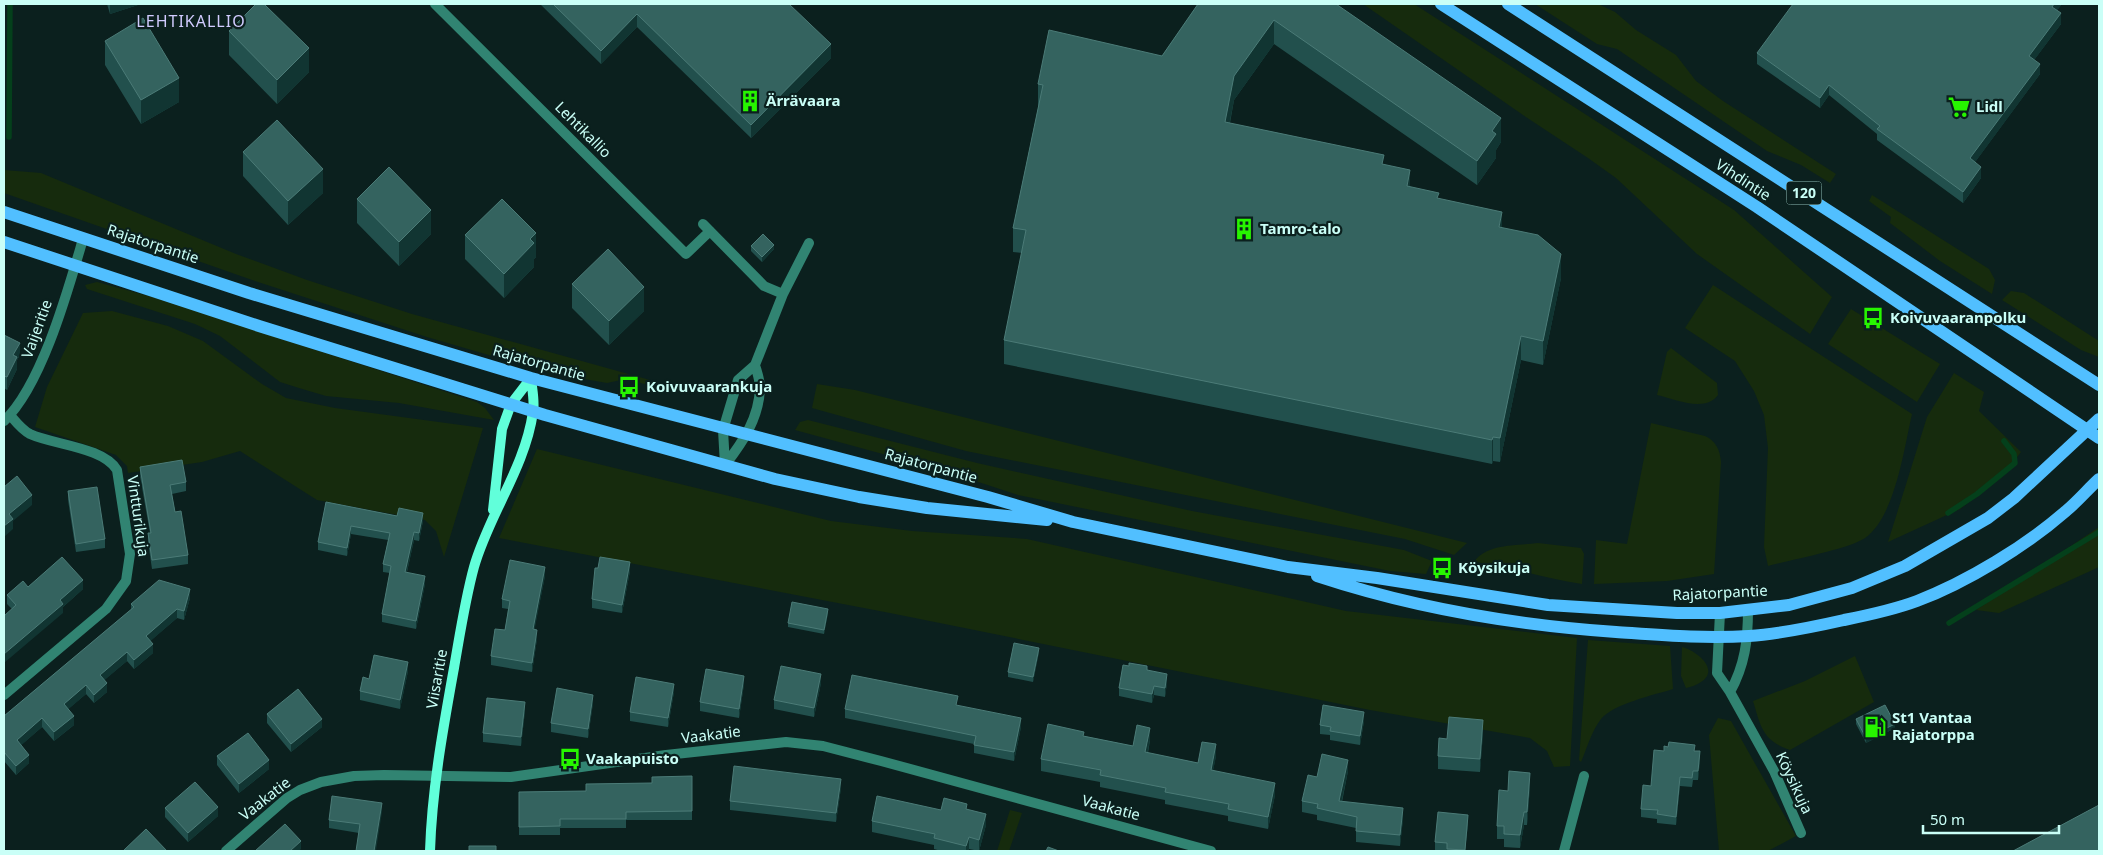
<svg xmlns="http://www.w3.org/2000/svg" width="2103" height="855" viewBox="0 0 2103 855" font-family="'Noto Sans',sans-serif">
<rect width="100%" height="100%" fill="#0b201e"/>
<!-- green -->
<path fill="#162b0d" d="M1363 4H1414L1734 210 1832 297 1810 334 1697 254 1616 178 1588 158 1523 115Z
M1535 4H1598L1615 12 1636 30 1676 55 1696 81 1723 101 1836 174 1830 183 1801 165 1767 151 1617 49 1597 44Z
M4 170 41 173 236 254 307 280 412 314 650 380 648 385 626 379 607 383 550 373 427 337 255 281 4 193Z
M1872 195 1989 269 1995 280 1992 294 1940 261 1890 223 1891 217 1869 201Z
M97 282 152 297 477 402 485 408 494 420 399 403 326 396 299 388 280 382 220 336 195 324 87 289 85 285Z
M1713 285 1912 414C1904 449 1895 517 1865 538 1849 549 1790 560 1768 566L1764 547 1768 448 1764 415 1754 391 1735 361 1685 328Z
M2011 291 2024 293 2099 341V357L2081 350 2002 300Z
M1851 309 1940 364 1917 402 1828 344Z
M112 311 168 326 203 341 262 384 286 398 335 408 483 428 444 557 436 531 425 520 317 500 240 451 202 462 128 473 127 466 116 455 35 427 47 387 83 313Z
M1671 348 1717 383 1718 395C1705 413 1675 399 1657 395L1667 352Z
M1954 373 1984 392 1979 411 2021 452 2002 477 1960 509 1888 542 1927 417Z
M817 384 855 390 1467 543 1454 555 1405 539 966 451 812 408Z
M808 420 977 463 1192 511 1404 550 1432 561 1426 574 1390 571 1018 495 945 471 795 430 800 422Z
M1651 423 1705 436C1716 441 1720 450 1721 462L1714 574 1667 581 1594 584 1596 540 1627 544Z
M537 449 831 521 912 531 1027 539 1346 611 1577 638 1570 766 1554 767 1547 751 1530 738 1370 710 890 613 499 538Z
M2099 527V567L1999 613 1976 610Z
M1538 543 1581 548 1584 554 1582 584C1545 579 1510 566 1474 562 1487 543 1517 546 1538 543Z
M1588 640 1670 646 1673 689C1654 695 1613 704 1601 719 1591 732 1587 748 1581 762L1579 760Z
M1682 647C1695 650 1721 669 1701 682 1697 685 1691 687 1686 688L1681 676Z
M1855 656 1874 702 1790 750C1762 740 1761 727 1753 701L1805 681Z
M1718 718 1731 721 1796 836 1768 851H1719L1709 735Z
M1010 810 1022 813 1009 851H997Z"/>
<g fill="none" stroke-linecap="round" stroke-linejoin="round">
<!-- stream -->
<path stroke="#04401b" stroke-width="5.5" d="M9 137 10 4
M1948 513 1977 494 2015 463 2014 454 2004 441
M1949 623 2099 532"/>
<!-- street -->
<path stroke="#318472" stroke-width="10" d="M435 4 686 254 710 231
M703 224 764 286 783 294
M4 421C42 385 68 290 83 239
M725 465 723 430 738 380 755 365 783 294 809 243
M725 465C743 442 759 418 760 388 760 380 757 372 755 365
M1720 613 1717 673 1730 692 1774 771 1801 833
M1730 692C1745 665 1748 640 1748 609
M4 695 106 609 126 581 130 554 117 470C103 447 54 445 30 434 22 430 16 422 10 415
M226 851 287 798 300 790 321 782 354 776 384 775 511 777 666 755 786 742 823 746 881 761 1211 851
M1564 851 1584 776"/>
<!-- secondary -->
<path stroke="#61ffda" stroke-width="10" d="M493 510 502 429 511 404 531 378
M430 851C432 789 443 729 454 668 460 634 465 600 474 567 489 514 525 468 533 412 535 402 532 389 531 378"/>
<!-- primary -->
<path stroke="#51bfff" stroke-width="12" d="M1441 4 1757 207 2099 438
M1508 4 2099 385
M4 212 249 293 531 378 988 497 1073 522 1288 567 1377 578 1548 605 1677 613H1720L1789 605 1852 588 1905 566 1988 518 2014 498 2099 419
M4 242 259 326 545 415 775 479 859 497 927 508 1047 520
M1317 576C1414 608 1514 625 1616 632 1660 635 1705 639 1749 636 1781 634 1813 627 1844 620 1869 615 1893 610 1917 601 1967 582 2026 546 2066 511 2078 501 2088 489 2099 479"/>
</g>
<!-- wall -->
<path fill="#22504d" d="M107 4H141L110 14Z
M540 4H789L831 58 751 138 637 27 601 64Z
M1198 4H1336L1501 142 1496 150V158L1477 185 1274 44 1234 100 1230 123 1384 165 1410 187 1502 228 1561 278 1543 365 1521 360 1500 462 1493 461 1492 464 1004 364V340L1022 253 1013 252V228L1038 108V84L1162 56Z
M2062 4 2057 10 2061 24 2034 60 2040 74 1975 162 1981 178 1963 203 1877 140V134L1829 95 1820 108 1757 64V53Z
M229 31 309 72 277 104 229 55Z
M105 41 179 102 141 124 105 65Z
M243 152 323 193 288 225 243 176Z
M357 199 431 234 399 266 357 223Z
M465 235 536 257 534 259V267L504 298 465 259Z
M751 246 774 249 762 262 751 251Z
M572 284 644 311 609 345 572 308Z
M4 335 20 355 17 360V369L7 390 4 388Z
M140 467 186 482V491L172 494 175 512 188 555V564L152 569 148 542V533H150L140 476Z
M68 491 105 539V548L76 552 68 500Z
M326 502 423 521 419 541 414 540 407 572 425 584 416 629 382 622V614L390 573 383 572V564L388 540 351 534 347 556 318 550V542Z
M630 571 622 613 592 608V599Z
M545 576 534 630 537 639 532 672 491 665V656L505 630 508 609 502 608V599Z
M28 587 83 589 63 607V613L12 609 7 604V595Z
M190 598 184 620 177 618 150 641 153 653 134 669 127 661 104 680 107 692 94 703 86 694 68 709 74 725 54 741 42 727 21 745 29 763 16 775 4 761V716L131 610V604Z
M828 613 824 634 788 627V623Z
M1039 652 1033 682 1008 677V672Z
M1147 670 1167 683 1165 697 1154 695 1152 703 1119 696V688Z
M408 671 400 709 360 700V691L369 679Z
M821 683 814 717 774 709V700Z
M744 684 739 718 700 711V702Z
M674 692 668 727 630 721V712Z
M593 703 588 738 551 732V723Z
M957 706 1021 727 1014 761 974 753V744L845 718V709Z
M525 711 521 746 483 742V733Z
M267 714 322 727 291 752 267 723Z
M1856 719 1895 728 1866 743 1856 724Z
M1364 721 1360 745 1330 740V735L1320 734V725Z
M1483 733 1480 772 1438 769V756L1447 739Z
M1084 736 1133 746 1150 740 1148 753 1198 763 1216 756 1213 770 1275 795 1268 829 1228 821V816L1165 804V800L1100 787V782L1041 771V759Z
M1664 751H1695L1700 760 1698 780H1693L1692 787 1680 786 1676 825 1657 823V819L1641 817V809L1651 786Z
M217 756 269 769 239 793 217 765Z
M1348 771 1342 802 1403 819 1400 846 1356 842V828L1317 820V815L1302 812V801L1317 777Z
M692 776V820H626V828H560V835H519V792L586 791 652 783Z
M1530 786 1527 825H1524L1520 848 1504 847V839H1497V826L1508 791Z
M841 788 836 822 730 810V801Z
M165 808 218 816 188 842 165 817Z
M967 809 986 825 979 851 969 849 968 851H941L934 849V845L872 832V821L941 810Z
M382 812 359 833 329 828V820Z
M1468 824 1465 851H1435V842Z"/>
<!-- shaded-wall -->
<path fill="#113532" d="M110 4H141L110 14Z
M2054 4H2062L2052 17V7Z
M2061 13V24L2029 67V56Z
M637 14V27L601 64V51Z
M1274 20V44L1234 100 1225 146V122L1234 76Z
M831 44V58L751 138V125Z
M309 48V72L277 104V80Z
M2040 64V74L1970 169V158Z
M179 78V102L141 124V100Z
M1829 85V95L1820 108V98Z
M1501 118V142L1496 150V158L1477 185V161L1492 131Z
M1981 167V178L1963 203V192Z
M323 169V193L288 225V201Z
M1410 170V194L1407 186Z
M431 210V234L399 266V242Z
M1502 212V236L1499 227Z
M536 233V257L534 259V267L504 298V274L530 239Z
M774 245V249L762 262V257Z
M1561 254V278L1543 365V341Z
M644 287V311L609 345V321Z
M1521 336V360L1500 462V438Z
M20 343V355L17 360V369L7 390V377L13 355Z
M1493 437V461L1492 464V440Z
M32 495V505L13 521V529L4 537V526L9 514Z
M423 513V521L419 541V533Z
M351 526V534L347 556V548Z
M414 532V540L405 580V572Z
M630 562V571L622 613V605Z
M545 567V576L533 638V629Z
M425 576V584L416 629V621Z
M83 580V589L63 607V613L4 663V654L60 600Z
M190 589V598L184 620V611Z
M177 609V618L146 645V636Z
M828 609V613L824 634V630Z
M537 630V639L532 672V663Z
M153 644V653L134 669V660Z
M1039 648V652L1033 682V677Z
M127 652V661L100 684V675Z
M408 662V671L400 709V700Z
M821 674V683L814 717V708Z
M1167 674V683L1165 697V688Z
M744 676V684L739 718V709Z
M107 683V692L94 703V695Z
M674 684V692L668 727V718Z
M86 685V694L64 713V704Z
M1154 686V695L1152 703V694Z
M593 695V703L588 738V729Z
M525 702V711L521 746V737Z
M1364 712V721L1360 745V736Z
M74 716V725L54 741V732Z
M42 718V727L17 749V740Z
M1021 718V727L1014 761V752Z
M322 719V727L291 752V744Z
M1483 720V733L1480 772V759Z
M1895 724V728L1866 743V738Z
M1150 728V740L1145 764V752Z
M1216 744V756L1211 782V770Z
M1700 751V760L1698 780V771Z
M29 755V763L16 775V766Z
M269 760V769L239 793V784Z
M1348 760V771L1339 813V801Z
M1530 773V786L1527 825V812Z
M1680 777V786L1676 825V817Z
M841 779V788L836 822V813Z
M1275 783V795L1268 829V817Z
M382 803V812L376 851H374Z
M218 807V816L188 842V833Z
M1403 808V819L1400 846V835Z
M1524 812V825L1520 848V835Z
M986 814V825L979 851V840Z
M1468 815V824L1465 851Z
M969 837V849L968 851H966V846Z
M301 841V849L299 851H290Z"/>
<!-- building -->
<path fill="#34635f" stroke="#4b7b77" d="M256 4H264L309 48 277 80 229 31Z
M553 4H789L831 44 751 125 637 14 601 51Z
M1198 4H1336L1501 118 1492 131 1496 134 1477 161 1274 20 1234 76 1225 122 1384 155 1382 164 1410 170 1407 186 1439 193 1437 198 1502 212 1499 227 1538 235 1561 254 1543 341 1521 336 1500 438 1493 437 1492 440 1004 340 1026 230 1013 228 1043 85 1038 84 1049 30 1162 56Z
M1793 4H2054L2052 7 2061 13 2029 56 2040 64 1970 158 1981 167 1963 192 1877 129 1880 126 1829 85 1820 98 1757 53Z
M143 18 179 78 141 100 105 41Z
M277 120 323 169 288 201 243 152Z
M389 167 431 210 399 242 357 199Z
M502 199 536 233 530 239 534 243 504 274 465 235Z
M763 234 774 245 762 257 751 246Z
M608 249 644 287 609 321 572 284Z
M4 335 20 343 13 355 17 357 7 377 4 376Z
M182 460 186 482 170 485 175 512 181 511 188 555 152 560 148 533H151L140 467Z
M17 476 32 495 9 514 13 519 4 526V487Z
M97 487 105 539 76 544 68 491Z
M326 502 397 516 399 508 423 513 419 533 414 532 405 572 425 576 416 621 382 614 391 566 383 564 390 533 351 526 347 548 318 542Z
M62 557 83 580 60 600 63 604 4 654V616L16 605 7 595 23 581 28 587Z
M600 557 630 562 622 605 592 599 595 568H598Z
M510 560 545 567 533 629 537 630 532 663 491 656 495 629 505 630 510 601 502 599Z
M159 580 190 589 184 611 177 609 146 636 153 644 134 660 127 652 100 675 107 683 94 695 86 685 64 704 74 716 54 732 42 718 17 740 29 755 16 766 4 752V716L134 607 131 604Z
M792 602 828 609 824 630 788 623Z
M1014 643 1039 648 1033 677 1008 672Z
M374 655 408 662 400 700 360 691 363 677 369 679Z
M1129 663 1147 666V670L1167 674 1165 688 1154 686 1152 694 1119 688 1123 665 1129 666Z
M781 666 821 674 814 708 774 700Z
M706 669 744 676 739 709 700 702Z
M852 675 958 696 956 705 1021 718 1014 752 974 745 976 736 845 709Z
M636 677 674 684 668 718 630 712Z
M557 688 593 695 588 729 551 723Z
M298 689 322 719 291 744 267 714Z
M487 698 525 702 521 737 483 733Z
M1323 705 1364 712 1360 736 1330 731 1331 727 1320 725Z
M1885 705 1895 724 1866 738 1856 719Z
M1449 717 1483 720 1480 759 1438 756 1439 738 1447 739Z
M1048 724 1084 732 1083 736 1133 746 1137 725 1150 728 1145 752 1198 763 1202 742 1216 744 1211 770 1275 783 1268 817 1228 809 1229 804 1165 792 1166 788 1100 775 1101 770 1041 759Z
M248 733 269 760 239 784 217 756Z
M1669 742 1695 745 1694 751H1700L1698 771H1693L1692 778 1680 777 1676 817 1657 814 1658 810 1641 809 1643 785 1651 786 1654 750 1664 751V746L1668 747Z
M1322 754 1348 760 1339 801 1403 808 1400 835 1356 831 1357 817 1317 808 1318 804 1302 801 1308 775 1317 777Z
M734 766 841 779 836 813 730 801Z
M1509 771 1530 773 1527 812H1524L1520 835 1504 834V826H1497L1499 790 1508 791Z
M692 776V811L626 812V819H560V826L519 827V792L586 791V784L652 783V777Z
M195 782 218 807 188 833 165 808Z
M332 796 382 803 374 851H356L360 824 329 820Z
M877 796 941 810 944 798 967 804 966 809 986 814 979 840 969 837 966 846 934 838 935 834 872 821Z
M2099 805V851H2013Z
M1438 812 1468 815 1465 850 1447 849V843L1435 842Z
M285 824 301 841 290 851H255Z
M146 829 167 851H123Z
M469 846H496V851H469Z
M1048 847 1059 851H1046Z"/>
<!-- icons -->
<defs>
<g id="building-bare" transform="scale(1.725)"><path d="M-4-6H4V6H1V3H-1V6H-4ZM-2.5-4.3h1.7v1.8h-1.7ZM.8-4.3h1.7v1.8H.8ZM-2.5-1h1.7V.8h-1.7ZM.8-1h1.7V.8H.8Z" fill="#27f500" stroke="#0b201e" stroke-width="2.5" paint-order="stroke"/></g>
<g id="supermarket-bare" transform="scale(1.725)"><path d="M-6-5.5h2.5l.6 2H6L4.5 2H-2.5L-4.4-4H-6ZM-1.5 3.2a1.3 1.3 0 1 0 .1 0ZM3 3.2a1.3 1.3 0 1 0 .1 0Z" fill="#27f500" stroke="#0b201e" stroke-width="2.5" paint-order="stroke"/></g>
<g id="bus-bare" transform="scale(1.725)"><path d="M-5-6H5V4H4V6H2V4H-2V6H-4V4H-5ZM-3.5-4V0h7V-4ZM-3.5 1.2v1.5H-2V1.2ZM2 1.2v1.5H3.5V1.2Z" fill="#27f500" stroke="#0b201e" stroke-width="2.5" paint-order="stroke"/></g>
<g id="fuel-bare" transform="scale(1.725)"><path d="M-5.5-6h7V0h2V4h1.3V-2.5L3-4.5l.8-.8L6-3V5H2.5V1h-1V6h-7ZM-4.2-4.7v3.2H.2V-4.7Z" fill="#27f500" stroke="#0b201e" stroke-width="2.5" paint-order="stroke"/></g>
</defs>
<g fill-rule="evenodd">
<use href="#building-bare" x="750" y="101"/>
<use href="#supermarket-bare" x="1959" y="107"/>
<use href="#building-bare" x="1244" y="229"/>
<use href="#bus-bare" x="1873" y="318"/>
<use href="#bus-bare" x="629" y="387"/>
<use href="#bus-bare" x="1442" y="568"/>
<use href="#fuel-bare" x="1875" y="727"/>
<use href="#bus-bare" x="570" y="759"/>
</g>
<g text-anchor="middle" stroke-width="4.5" stroke-linejoin="round" paint-order="stroke">
<!-- shield labels -->
<rect fill="#0b201e" stroke="#91bcb6" stroke-width="1" x="1786.5" y="181.5" width="35" height="23" rx="4"/>
<g font-size="14" font-weight="bold" fill="#cafff7">
<text x="1804" y="198">120</text>
</g>
<!-- poi labels -->
<g font-size="15" font-weight="bold" fill="#cafff7" stroke="#0b201e" text-anchor="start">
<text x="766" y="106">Ärrävaara</text>
<text x="1976" y="112">Lidl</text>
<text x="1260" y="234">Tamro-talo</text>
<text x="1890" y="323">Koivuvaaranpolku</text>
<text x="646" y="392">Koivuvaarankuja</text>
<text x="1458" y="573">Köysikuja</text>
<text x="1892" y="723">St1 Vantaa<tspan x="1892" dy="17">Rajatorppa</tspan></text>
<text x="586" y="764">Vaakapuisto</text>
</g>
<!-- street labels -->
<g font-size="15" fill="#cafff7" stroke="#0b201e">
<text transform="translate(583 130) rotate(45)" y="5">Lehtikallio</text>
<text transform="translate(1743 180) rotate(33)" y="5">Vihdintie</text>
<text transform="translate(153 244) rotate(18)" y="5">Rajatorpantie</text>
<text transform="translate(37 329) rotate(-70)" y="5">Vaijeritie</text>
<text transform="translate(539 363) rotate(16)" y="5">Rajatorpantie</text>
<text transform="translate(931 466) rotate(15)" y="5">Rajatorpantie</text>
<text transform="translate(138 516) rotate(82)" y="5">Vintturikuja</text>
<text transform="translate(1720 593) rotate(-3)" y="5">Rajatorpantie</text>
<text transform="translate(437 679) rotate(-80)" y="5">Viisaritie</text>
<text transform="translate(711 735) rotate(-7)" y="5">Vaakatie</text>
<text transform="translate(1794 783) rotate(65)" y="5">Köysikuja</text>
<text transform="translate(265 799) rotate(-38)" y="5">Vaakatie</text>
<text transform="translate(1111 808) rotate(15)" y="5">Vaakatie</text>
</g>
<!-- neighbourhood labels -->
<g font-size="16" letter-spacing="1" fill="#d1ccff" stroke="#0b201e">
<text x="191" y="27">LEHTIKALLIO</text>
</g>
</g>
<!-- border -->
<rect width="2103" height="855" fill="none" stroke="#cafff7" stroke-width="10"/>
<!-- scale -->
<path d="M1923 825v8h136v-8" fill="none" stroke="#cafff7" stroke-width="2.5"/>
<text x="1930" y="825" font-size="15" fill="#cafff7" stroke="#0b201e" stroke-width="4" paint-order="stroke">50 m</text>
</svg>
